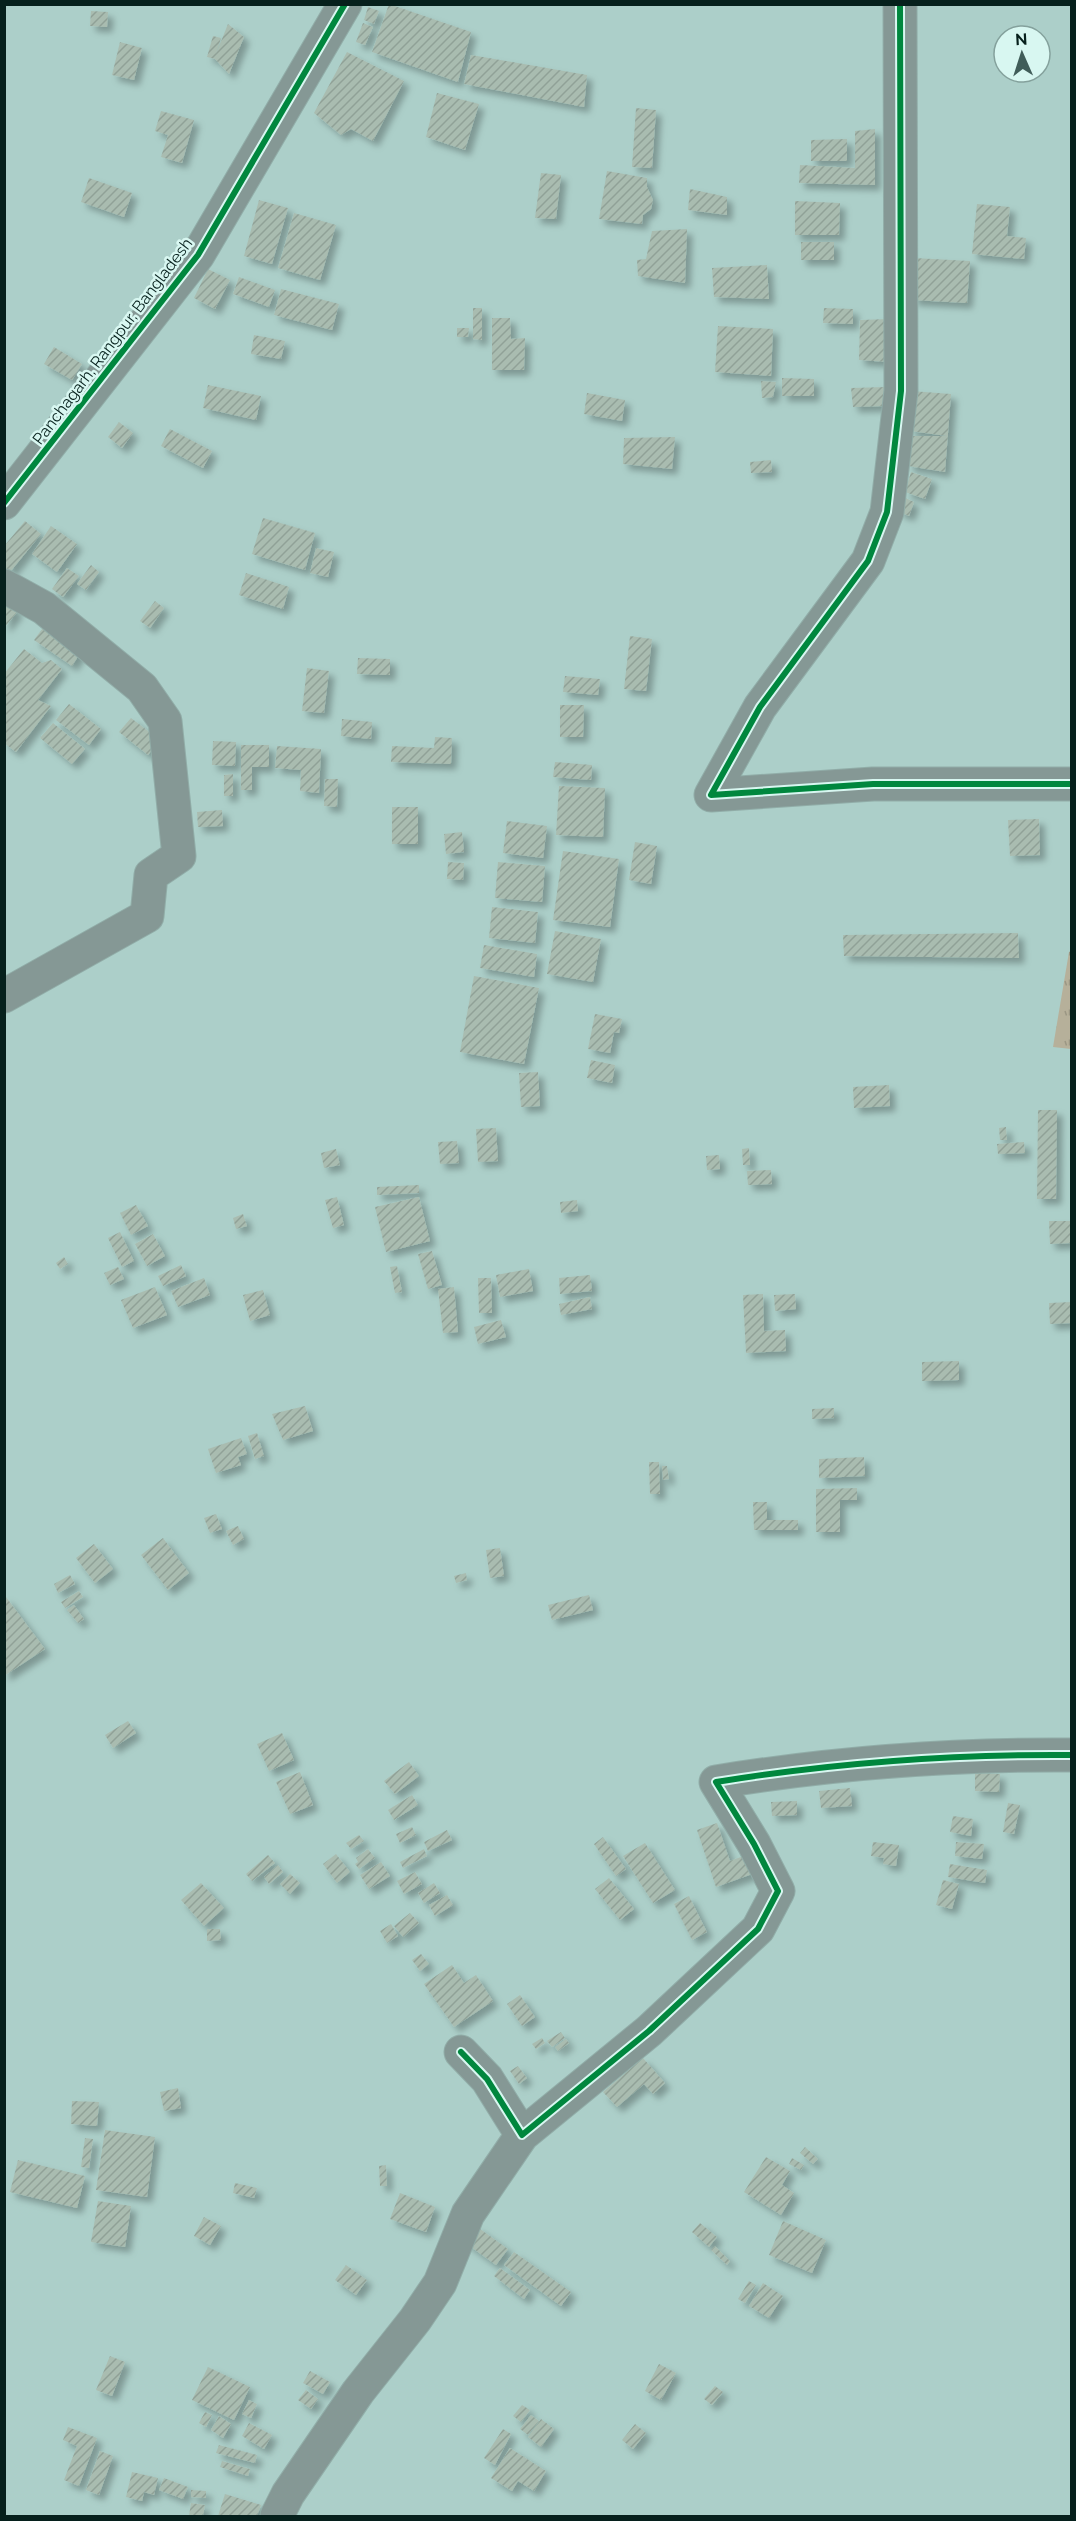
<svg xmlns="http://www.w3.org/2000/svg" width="1076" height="2521" viewBox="0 0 1076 2521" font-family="Raleway,sans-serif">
<defs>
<pattern id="park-tufts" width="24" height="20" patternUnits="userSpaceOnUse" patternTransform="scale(1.5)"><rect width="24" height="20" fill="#b6b09a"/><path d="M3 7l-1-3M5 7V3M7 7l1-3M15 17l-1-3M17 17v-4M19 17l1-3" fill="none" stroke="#9b9784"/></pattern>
<pattern id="building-hatch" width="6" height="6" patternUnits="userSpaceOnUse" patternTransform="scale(1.5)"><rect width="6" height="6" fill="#a9bcb0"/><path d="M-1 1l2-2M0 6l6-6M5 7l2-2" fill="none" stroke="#90a197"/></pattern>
<filter id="shadow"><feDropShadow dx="5.5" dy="5.5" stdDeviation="3" flood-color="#0004"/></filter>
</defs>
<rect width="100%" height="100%" fill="#accfc9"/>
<!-- park -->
<path fill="url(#park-tufts)" d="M1071 951V1049L1053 1047 1069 952Z"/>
<!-- building -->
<path fill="url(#building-hatch)" filter="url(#shadow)" d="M389 4 471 32 458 82 372 52Z
M368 7 379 11 374 24 364 20Z
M91 11 108 12 107 27 90 26Z
M363 23 373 27 365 45 356 42Z
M228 24 244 37 229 74 215 59 207 57 213 36 221 38 216 54Z
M120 42 142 48 134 80 112 75Z
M347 52 404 81 373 141 351 129 341 135 314 113Z
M471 55 587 75 584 107 464 84Z
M437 93 479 104 465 150 426 137Z
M636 108 656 110 652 168 632 167Z
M161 111 194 120 182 163 161 157 168 135 155 131Z
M875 129V185L799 183 800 165 855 168V131Z
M847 139V161H811V140Z
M607 171 647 178V187L653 200 651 209 643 215 642 224 599 219Z
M541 173 561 175 556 219 535 218Z
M89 178 132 193 124 217 81 202Z
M690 189 727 197V215L688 210Z
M259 200 288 208 272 264 244 256Z
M795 201 840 203 839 235H795Z
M977 204 1010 207 1007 236 1026 238 1024 259 972 254Z
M294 213 336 225 320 280 278 268Z
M687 229 685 283 638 276 637 260 646 259 652 231Z
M801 242H834V260H801Z
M914 258 970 261 967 303 912 300Z
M767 265 769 299 714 297 712 268Z
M208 269 230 280 215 309 194 298Z
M239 277 275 290 269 307 233 294Z
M281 289 339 304 332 330 274 315Z
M473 308H482V340L473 339Z
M824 308 853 309V324L823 323Z
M492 318H510L511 339 525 338 524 370H492Z
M889 319 888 362 859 360 860 320Z
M718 326 773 329 771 376 715 372Z
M457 328H469L468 337H457Z
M254 335 285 341 281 359 251 354Z
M54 347 82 364 72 380 44 364Z
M782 378 814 379V396H782Z
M761 381 776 382 773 397 762 398Z
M208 385 261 396 256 420 203 408Z
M887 387 886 406 853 407 851 388Z
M911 391 951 394 945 472 908 466 910 436H947L910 431Z
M587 393 625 400 622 421 584 414Z
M119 422 133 433 122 448 108 437Z
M170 429 212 451 203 468 161 446Z
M675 437 672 469 623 464 624 438Z
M771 460 772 472 751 473 750 462Z
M911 472 932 479 925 499 905 492Z
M903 497 914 502 909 516 897 511Z
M263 518 315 533 305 570 252 554Z
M25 521 41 534 10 572 5 567V545Z
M51 526 77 544 57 572 32 554Z
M316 548 334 552 328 577 310 573Z
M91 565 99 572 86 590 77 584Z
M67 568 79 576 63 597 52 589Z
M246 573 289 587 283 609 239 595Z
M4 600 18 611 4 628Z
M155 601 164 608 150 628 140 621Z
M45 625 82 650 72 666 34 640Z
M630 636 652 639 646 691 624 689Z
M24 649 42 663 51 660 62 669 38 700 51 706 16 752 4 743V674Z
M358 658 390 659V675L357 674Z
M307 668 329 671 324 713 302 711Z
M565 676 600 679 598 695 563 692Z
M69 704 101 729 89 745 56 720Z
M560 705H584L583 737H560Z
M131 718 160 740 148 755 119 732Z
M342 719 372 722 371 739 341 736Z
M53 723 85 749 72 764 40 738Z
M435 737 452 738 451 764 391 762 392 746 434 748Z
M213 741 236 742 235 766 212 765Z
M241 745H269V767H252V790H241Z
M277 746 321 749 319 793 300 791 301 770 275 768Z
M555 762 592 765 591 780 553 777Z
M233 774V796H224V775Z
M325 779H338L337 807 324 806Z
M559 786 605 788 603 837 556 835Z
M392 807H418V844H392Z
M222 810 223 826 198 827 197 812Z
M1039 819 1040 855 1010 856 1008 820Z
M507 821 547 826 543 858 503 853Z
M462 832 464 852 446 854 444 834Z
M635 842 657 846 651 884 629 880Z
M563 851 619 859 610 927 553 920Z
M448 862 464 863 463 880 447 879Z
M498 862 545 866 542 902 495 898Z
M492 907 538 912 535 943 489 938Z
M555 931 601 939 593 982 547 974Z
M1018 933 1019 958 844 956 843 935Z
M484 945 537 954 534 977 480 968Z
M474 976 539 988 524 1064 460 1052Z
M595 1014 622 1019 619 1033 614 1032 610 1053 588 1049Z
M591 1060 615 1065 612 1083 587 1078Z
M538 1072 540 1106 521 1107 519 1073Z
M889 1085 890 1106 854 1108 853 1087Z
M1038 1110H1057L1056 1199H1037Z
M1006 1127 1007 1140H1000L999 1128Z
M496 1128 498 1161 478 1162 476 1129Z
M457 1141 459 1163 440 1164 438 1142Z
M1024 1142 1025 1153 998 1154 997 1144Z
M749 1148 750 1165H743L742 1149Z
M336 1149 340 1165 324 1168 321 1153Z
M719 1155 720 1169 707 1170 706 1156Z
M771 1170 772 1184 748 1185 747 1171Z
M419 1185V1193L377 1195V1187Z
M337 1197 344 1225 333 1228 325 1200Z
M419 1197 430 1241 386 1252 375 1207Z
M577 1200 578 1211 561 1213 560 1202Z
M136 1205 148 1226 131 1235 120 1213Z
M243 1214 247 1226 236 1229 233 1218Z
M1049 1221H1072V1243L1050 1244Z
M120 1232 134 1261 122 1267 108 1238Z
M153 1234 165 1256 147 1266 135 1244Z
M432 1251 442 1285 428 1289 418 1254Z
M64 1257 68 1264 60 1269 56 1263Z
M181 1265 186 1276 163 1286 158 1276Z
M397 1266 402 1292 395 1293 390 1267Z
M118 1267 124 1279 110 1285 104 1273Z
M529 1269 533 1291 500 1297 496 1275Z
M590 1275 592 1291 560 1294 559 1278Z
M204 1278 210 1295 178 1307 171 1291Z
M478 1278H491L492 1313H479Z
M155 1287 167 1315 133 1328 121 1300Z
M454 1287 458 1332 443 1333 438 1289Z
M263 1290 270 1315 250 1321 243 1295Z
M763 1294 764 1331 785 1330 786 1351 746 1353 743 1295Z
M795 1294 796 1309 775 1311 774 1295Z
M590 1297 592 1309 561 1315 559 1304Z
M1072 1302V1323L1050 1324 1049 1303Z
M501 1320 506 1337 478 1344 474 1327Z
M959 1361V1380L922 1381V1362Z
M305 1406 313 1431 283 1440 272 1414Z
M834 1408V1418L812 1419V1409Z
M257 1433 264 1456 255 1459 248 1436Z
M241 1438 247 1454 238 1457 241 1465 216 1473 208 1449Z
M864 1457 865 1476 819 1478V1459Z
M649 1462H659L660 1494H650Z
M662 1466H667L669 1479 663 1480Z
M857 1488V1500H840V1532H816V1489Z
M753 1502H767V1520H798V1530H754Z
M216 1514 222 1529 210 1533 204 1518Z
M238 1526 244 1539 233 1545 226 1531Z
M163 1538 189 1573 168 1590 141 1555Z
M94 1544 113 1569 95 1583 76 1558Z
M500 1548 504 1576 490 1578 486 1550Z
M466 1573 467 1580 456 1583 454 1576Z
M70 1575 75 1584 58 1593 54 1584Z
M79 1591 83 1597 65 1608 61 1602Z
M589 1595 593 1610 552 1620 548 1605Z
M6 1597 45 1649 4 1676V1598Z
M74 1605 84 1619 78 1623 67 1610Z
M128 1721 136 1733 113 1748 105 1735Z
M282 1733 294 1760 269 1771 257 1744Z
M409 1762 419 1776 395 1794 384 1781Z
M300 1772 313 1805 290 1814 276 1782Z
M975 1773 1000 1774 999 1792 975 1791Z
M850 1788 852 1806 821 1808 819 1791Z
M412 1795 418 1805 394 1820 388 1810Z
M797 1801V1815L772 1816 771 1802Z
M1008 1803 1020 1805 1014 1834 1003 1832Z
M953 1816 973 1819 971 1836 950 1832Z
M717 1823 730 1861 749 1854 755 1873 716 1887 697 1830Z
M412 1827 416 1835 400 1843 396 1834Z
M447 1830 452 1840 428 1851 424 1842Z
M359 1835 364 1841 351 1849 346 1843Z
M603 1837 626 1869 616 1876 594 1844Z
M873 1842 899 1845 896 1866 883 1864 884 1858 871 1856Z
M956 1842 984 1844 982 1859 955 1856Z
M645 1843 675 1890 653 1903 623 1856Z
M368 1849 375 1858 359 1869 355 1864 358 1862 356 1858Z
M424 1849 427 1856 403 1868 400 1862Z
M336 1854 350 1872 337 1883 323 1864Z
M268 1855 275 1863 252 1881 246 1874Z
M381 1862 390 1876 369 1889 360 1875Z
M950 1864 987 1870 985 1883 948 1877Z
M278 1865 283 1872 269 1884 264 1877Z
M415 1872 422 1884 404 1894 397 1881Z
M290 1874 300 1883 290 1894 280 1884Z
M609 1878 634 1909 620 1920 595 1889Z
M943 1880 959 1884 952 1909 936 1905Z
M201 1883 224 1908 204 1926 181 1900Z
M434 1883 440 1893 424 1903 418 1893Z
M447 1895 453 1905 435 1916 429 1905Z
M689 1896 707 1932 692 1940 674 1904Z
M410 1913 419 1923 403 1937 394 1926Z
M391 1924 398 1936 387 1943 380 1931Z
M207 1929H220L221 1940 207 1941Z
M421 1954 429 1964 420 1971 412 1960Z
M452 1965 464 1983 476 1975 493 2001 454 2027 424 1984Z
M520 1995 535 2017 522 2026 507 2004Z
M561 2032 565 2038 552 2047 547 2041Z
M542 2038 545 2043 536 2049 532 2044Z
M566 2039 569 2043 558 2051 555 2047Z
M643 2058 665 2083 653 2094 644 2084 617 2107 603 2092Z
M518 2066 527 2078 519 2084 510 2071Z
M178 2088 181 2108 164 2111 160 2092Z
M72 2101 99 2102 97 2126 71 2124Z
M105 2130 155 2137 147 2197 96 2190Z
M85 2138 93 2139 89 2168 81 2167Z
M805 2147 818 2159 813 2164 800 2153Z
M766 2157 790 2171 782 2185 794 2193 781 2215 744 2192Z
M792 2158 804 2165 801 2170 789 2164Z
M18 2160 85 2176 77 2208 10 2192Z
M386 2165 387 2186H380L379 2166Z
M235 2183 257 2188 254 2198 233 2193Z
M400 2193 435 2207 426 2232 390 2219Z
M98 2201 131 2206 125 2247 91 2242Z
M204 2217 221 2226 210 2245 194 2236Z
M783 2221 826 2240 812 2273 769 2255Z
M700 2223 717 2237 709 2247 692 2232Z
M476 2226 508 2249 496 2265 464 2242Z
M715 2246 730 2261 727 2265 711 2250Z
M514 2252 571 2292 561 2306 504 2265Z
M346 2265 367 2280 356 2295 335 2280Z
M500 2268 530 2290 524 2299 494 2276Z
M749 2281 756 2285 745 2303 738 2299Z
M763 2283 783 2296 769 2318 749 2306Z
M110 2356 125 2362 112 2396 96 2390Z
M659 2364 676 2373 661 2400 645 2391Z
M208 2367 250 2387 234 2420 192 2400Z
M310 2371 330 2382 323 2394 303 2383Z
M715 2386 723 2392 712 2405 704 2399Z
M306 2390 318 2399 311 2409 298 2400Z
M249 2400 257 2404 251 2418 242 2414Z
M522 2405 530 2410 521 2422 513 2416Z
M205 2412 212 2415 206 2427 199 2423Z
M531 2415 539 2421 528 2435 520 2429Z
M219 2416 231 2424 223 2438 211 2430Z
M541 2419 554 2429 541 2447 528 2437Z
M249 2423 272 2435 264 2449 242 2436Z
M635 2424 646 2433 633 2449 622 2440Z
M68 2427 97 2438 79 2486 64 2480 77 2446 63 2440Z
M503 2429 511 2434 495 2465 484 2458Z
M219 2445 257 2455 255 2463 216 2453Z
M510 2448 546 2471 534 2491 518 2481 512 2491 491 2478Z
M100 2451 113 2456 99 2495 86 2490Z
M222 2461 250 2469 248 2476 220 2467Z
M132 2472 158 2478 154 2495 144 2492 142 2501 126 2497Z
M164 2478 188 2487 183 2499 159 2490Z
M191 2490 206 2491V2498L191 2497Z
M225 2494 261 2505 257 2516H218Z
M191 2503 205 2505 203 2516H189Z"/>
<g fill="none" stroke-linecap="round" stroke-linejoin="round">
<!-- minor casing -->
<g stroke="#91ada8" stroke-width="35">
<path id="minor" d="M900 4 901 391 887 512 868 561 760 707 711 795 873 784H1072
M4 503 198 255 345 4
M4 586 44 608 142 688 165 721 179 856 151 875 147 916 4 996
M461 2052 487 2079 522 2135 649 2031 758 1929 778 1891 754 1844 716 1782C833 1763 953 1754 1072 1755
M277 2516 288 2494 358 2392 415 2320 440 2283 468 2214 522 2135"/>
</g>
<!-- minor -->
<use href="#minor" stroke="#859895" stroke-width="33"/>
<!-- cycleway casing -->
<g stroke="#d8f7f1" stroke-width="10">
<path id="cycleway" d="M900 4 901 391 887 512 868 561 760 707 711 795 873 784H1072
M4 503 198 255 345 4
M461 2052 487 2079 522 2135 649 2031 758 1929 778 1891 754 1844 716 1782C833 1763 953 1754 1072 1755"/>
</g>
<!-- cycleway -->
<use href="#cycleway" stroke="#00873e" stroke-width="6"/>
</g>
<g text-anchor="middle" stroke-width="5" stroke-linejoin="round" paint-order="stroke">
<!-- street labels -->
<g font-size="16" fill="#06201c" stroke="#d8f7f1">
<text transform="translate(112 341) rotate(-53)" y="6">Panchagarh, Rangpur, Bangladesh</text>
</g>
</g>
<!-- border -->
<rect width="1076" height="2521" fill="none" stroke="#06201c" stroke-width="12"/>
<!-- north arrow -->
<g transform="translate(1022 54) rotate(357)"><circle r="28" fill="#d8f7f1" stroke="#84a19c" stroke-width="1.5"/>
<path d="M0-4.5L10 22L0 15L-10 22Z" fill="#405d59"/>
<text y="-9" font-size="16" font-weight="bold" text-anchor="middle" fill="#06201c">N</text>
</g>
</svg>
